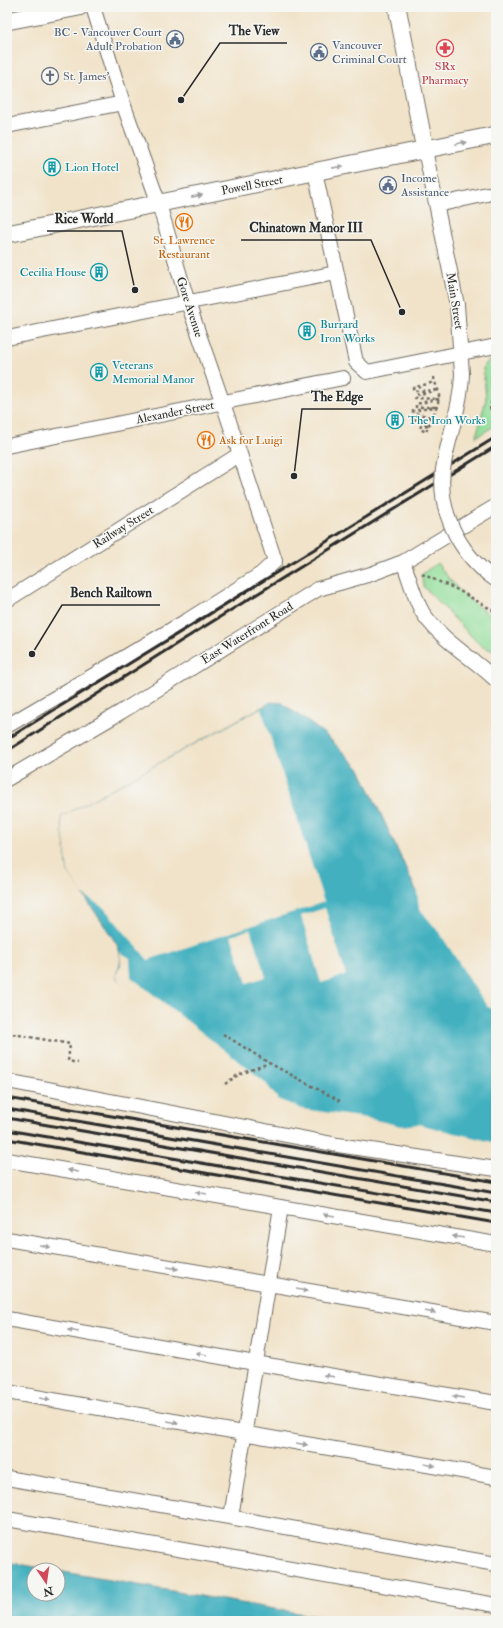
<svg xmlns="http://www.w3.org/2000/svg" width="503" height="1628" viewBox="0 0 503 1628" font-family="'IM FELL Double Pica',serif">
<rect width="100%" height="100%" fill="#f6f6f2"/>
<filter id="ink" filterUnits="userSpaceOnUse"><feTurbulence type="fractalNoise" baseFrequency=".025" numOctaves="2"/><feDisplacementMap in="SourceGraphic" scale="8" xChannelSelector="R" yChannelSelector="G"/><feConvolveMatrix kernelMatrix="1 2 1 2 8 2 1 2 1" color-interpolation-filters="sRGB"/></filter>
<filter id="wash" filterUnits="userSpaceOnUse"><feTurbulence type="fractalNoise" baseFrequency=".012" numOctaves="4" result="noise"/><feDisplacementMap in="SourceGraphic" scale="16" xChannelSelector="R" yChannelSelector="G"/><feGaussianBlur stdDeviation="0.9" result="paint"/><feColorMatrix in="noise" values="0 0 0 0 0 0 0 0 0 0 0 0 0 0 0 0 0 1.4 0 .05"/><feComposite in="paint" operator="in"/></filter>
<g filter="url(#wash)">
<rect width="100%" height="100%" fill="#f1e3c9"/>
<!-- green -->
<path fill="#94df9c" stroke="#608564" d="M496 358V425L476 437 486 399 483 368 488 361Z
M437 563C453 585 471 605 496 618V652L481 646 424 587 421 575Z"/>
<!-- water -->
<path fill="#42b0bf" stroke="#366e75" d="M271 702 282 703 326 735 360 769 415 888 454 942 487 1000 496 1007V1153L289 1112 118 980 116 974C122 963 122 955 116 943L68 872 61 817Z
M7 1562 53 1570H34V1594H58V1571L343 1621H7Z"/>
<!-- pier -->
<path fill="#f1e3c9" d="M261 708 324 902 148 960 104 908 82 894 68 872 61 817Z
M419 890 456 941 488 999 496 1004V1012L487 1006 482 999 441 935 419 908 417 892Z
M325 908 346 975 321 983 301 916Z
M250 929 266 977 247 983 231 936Z
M120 952 130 958 131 977 265 1082 278 1099 302 1109 366 1118 401 1126 418 1124 496 1143V1155L327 1124 286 1113 270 1104 221 1066 133 995 118 980 116 974 121 965Z"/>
</g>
<g filter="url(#ink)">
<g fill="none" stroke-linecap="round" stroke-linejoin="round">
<!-- minor casing -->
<g stroke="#706b62" stroke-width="16">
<path id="minor" d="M7 126 123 103
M425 150 457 305 462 374
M315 172 356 362 367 372 496 346
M437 205 487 194
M7 338 336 273
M7 446 343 378
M403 562C409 576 416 605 425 616 444 642 473 658 496 680
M7 600 240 454
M7 726 188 620 261 574 275 561 228 418 188 303 159 204 123 103 93 7
M7 779 121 712 318 589 371 574 403 562 496 506
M7 1081 338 1145 496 1169
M7 1160 496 1244
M7 1239 496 1323
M7 1319 255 1363 496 1403
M7 1392 496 1477
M7 1478 496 1564
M231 1517 281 1207
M7 1519 496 1605"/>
</g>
<!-- major casing -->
<g stroke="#706b62" stroke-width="19">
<path id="major" d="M397 7 425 150
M7 21 79 7
M7 234 496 135"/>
</g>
<!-- path -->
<path stroke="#706b62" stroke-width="2.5" stroke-dasharray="3 3" stroke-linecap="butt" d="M434 377C434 383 439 389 439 395 439 407 430 421 426 432L420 429 421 426 429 425 413 419 432 417 413 413V411L435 407H416V404L438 399 415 398V395L438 390 414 391 413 388 434 382
M496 384 490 408 496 421
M422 574 458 590 496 612
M7 1033 70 1044 68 1061 78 1063
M223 1034 269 1063 340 1101
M225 1084 238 1075 269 1063"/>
<!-- minor -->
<use href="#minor" stroke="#fff" stroke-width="14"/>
<!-- major -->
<use href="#major" stroke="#fff" stroke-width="17"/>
<!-- rail -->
<path stroke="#2b2b2b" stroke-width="3" d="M7 739 496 437
M7 751 181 641 496 446
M7 1098 496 1182
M7 1109 496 1193
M7 1118 496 1202
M7 1130 496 1213
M7 1139 496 1223"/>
<!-- minor-bridge casing -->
<g stroke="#706b62" stroke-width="16" stroke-linecap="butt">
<path id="minor-bridge" d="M462 374C461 403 451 430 445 458 434 505 457 553 496 580"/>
</g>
<!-- minor-bridge -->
<use href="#minor-bridge" stroke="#fff" stroke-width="14"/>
</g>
<!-- one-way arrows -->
<defs><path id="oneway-solid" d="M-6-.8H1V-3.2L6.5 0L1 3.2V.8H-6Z"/></defs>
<g fill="#a0a0a0">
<use href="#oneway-solid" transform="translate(461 143) rotate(-12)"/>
<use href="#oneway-solid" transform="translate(338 167) rotate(-11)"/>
<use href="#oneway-solid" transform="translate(197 196) rotate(-11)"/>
<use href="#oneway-solid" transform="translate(73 1171) rotate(-170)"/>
<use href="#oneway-solid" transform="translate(201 1193) rotate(-170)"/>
<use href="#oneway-solid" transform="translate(329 1215) rotate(-170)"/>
<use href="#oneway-solid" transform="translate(458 1237) rotate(-170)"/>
<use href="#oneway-solid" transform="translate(45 1246) rotate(10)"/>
<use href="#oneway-solid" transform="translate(173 1268) rotate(10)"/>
<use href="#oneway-solid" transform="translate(302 1290) rotate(10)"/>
<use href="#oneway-solid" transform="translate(430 1312) rotate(10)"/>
<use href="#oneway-solid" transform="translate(73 1331) rotate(-170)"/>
<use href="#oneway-solid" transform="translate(201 1354) rotate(-170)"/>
<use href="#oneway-solid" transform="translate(329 1376) rotate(-171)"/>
<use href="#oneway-solid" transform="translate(458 1397) rotate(-171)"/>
<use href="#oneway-solid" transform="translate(45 1399) rotate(10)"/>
<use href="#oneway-solid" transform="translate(173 1422) rotate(10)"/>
<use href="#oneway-solid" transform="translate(302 1444) rotate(10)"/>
<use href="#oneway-solid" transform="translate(430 1465) rotate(10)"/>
</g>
</g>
<!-- icons -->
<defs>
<g id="civic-ring" transform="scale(0.9)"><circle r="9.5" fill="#f6f6f2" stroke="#5c6f8a" stroke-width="1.5"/><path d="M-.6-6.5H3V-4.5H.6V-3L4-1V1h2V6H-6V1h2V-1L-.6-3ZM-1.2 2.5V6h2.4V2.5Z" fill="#5c6f8a"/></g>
<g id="pharmacy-ring" transform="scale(0.9)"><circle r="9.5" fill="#f6f6f2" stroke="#e0444e" stroke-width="1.5"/><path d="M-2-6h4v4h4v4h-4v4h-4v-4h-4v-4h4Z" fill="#e0444e"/></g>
<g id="church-ring" transform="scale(0.9)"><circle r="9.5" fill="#f6f6f2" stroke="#6b7280" stroke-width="1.5"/><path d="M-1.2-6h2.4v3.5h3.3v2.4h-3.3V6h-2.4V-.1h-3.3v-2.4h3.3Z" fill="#6b7280"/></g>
<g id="building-ring" transform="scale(0.9)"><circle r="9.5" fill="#f6f6f2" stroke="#0f9aa8" stroke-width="1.5"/><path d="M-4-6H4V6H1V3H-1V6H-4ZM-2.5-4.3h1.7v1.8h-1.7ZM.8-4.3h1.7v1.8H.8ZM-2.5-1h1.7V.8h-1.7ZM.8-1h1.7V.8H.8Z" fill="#0f9aa8"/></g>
<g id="restaurant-ring" transform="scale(0.9)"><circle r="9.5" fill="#f6f6f2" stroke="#e8710a" stroke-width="1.5"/><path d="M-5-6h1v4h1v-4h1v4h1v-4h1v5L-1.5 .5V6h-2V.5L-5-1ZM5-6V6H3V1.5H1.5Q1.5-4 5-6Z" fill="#e8710a"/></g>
</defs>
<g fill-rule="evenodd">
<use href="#civic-ring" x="175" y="39"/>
<use href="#pharmacy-ring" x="445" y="48"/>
<use href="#civic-ring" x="319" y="52"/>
<use href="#church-ring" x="50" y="76"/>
<use href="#building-ring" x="52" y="167"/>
<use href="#civic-ring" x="388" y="185"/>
<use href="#restaurant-ring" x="184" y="222"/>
<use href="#building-ring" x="99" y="272"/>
<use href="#building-ring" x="307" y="331"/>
<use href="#building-ring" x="99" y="372"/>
<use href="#building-ring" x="395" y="420"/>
<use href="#restaurant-ring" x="206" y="440"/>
</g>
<g text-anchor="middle" stroke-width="3" stroke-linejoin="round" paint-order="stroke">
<!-- service labels -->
<g font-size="12" fill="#4e5e75" stroke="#f6f6f2" text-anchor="start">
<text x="162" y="36" text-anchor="end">BC - Vancouver Court<tspan x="162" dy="14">Adult Probation</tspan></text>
<text x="332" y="49">Vancouver<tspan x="332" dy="14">Criminal Court</tspan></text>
<text x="401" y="182">Income<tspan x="401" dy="14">Assistance</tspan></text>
</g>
<!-- health labels -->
<g font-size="12" fill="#be3a42" stroke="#f6f6f2">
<text x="445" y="70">SRx<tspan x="445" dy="14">Pharmacy</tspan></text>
</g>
<!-- worship labels -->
<g font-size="12" fill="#5b616d" stroke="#f6f6f2" text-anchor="start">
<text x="63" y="80">St. James'</text>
</g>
<!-- culture labels -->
<g font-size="12" fill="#0d838f" stroke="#f6f6f2" text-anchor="start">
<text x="65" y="171">Lion Hotel</text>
<text x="86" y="276" text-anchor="end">Cecilia House</text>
<text x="320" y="328">Burrard<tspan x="320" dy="14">Iron Works</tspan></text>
<text x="112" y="369">Veterans<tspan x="112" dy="14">Memorial Manor</tspan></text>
<text x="408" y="424">The Iron Works</text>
</g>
<!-- street labels -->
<g font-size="12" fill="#2b2b2b" stroke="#f6f6f2">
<text transform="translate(252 185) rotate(-11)" y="4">Powell Street</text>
<text transform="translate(455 301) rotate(81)" y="4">Main Street</text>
<text transform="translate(190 307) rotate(72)" y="4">Gore Avenue</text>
<text transform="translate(175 412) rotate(-11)" y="4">Alexander Street</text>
<text transform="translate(123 527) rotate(-32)" y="4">Railway Street</text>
<text transform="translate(247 633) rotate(-32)" y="4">East Waterfront Road</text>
</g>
<!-- food labels -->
<g font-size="12" fill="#c56008" stroke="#f6f6f2">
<text x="184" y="244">St. Lawrence<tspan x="184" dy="14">Restaurant</tspan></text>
<text x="219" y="444" text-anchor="start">Ask for Luigi</text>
</g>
</g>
<!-- callouts -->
<path fill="none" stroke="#2b2b2b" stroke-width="1.5" d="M181 100L220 43H287M135 290L122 231H47M402 312L371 240H241M294 476L302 409H371M32 654L62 605H160"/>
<g fill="#2b2b2b" stroke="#f6f6f2" stroke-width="1.5">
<circle cx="181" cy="100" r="4"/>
<circle cx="135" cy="290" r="4"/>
<circle cx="402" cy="312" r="4"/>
<circle cx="294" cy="476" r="4"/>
<circle cx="32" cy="654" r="4"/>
</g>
<g font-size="13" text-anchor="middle" font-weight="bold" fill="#2b2b2b" stroke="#f6f6f2" stroke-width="3" stroke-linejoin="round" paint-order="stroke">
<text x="254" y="35">The View</text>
<text x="84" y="223">Rice World</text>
<text x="306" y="232">Chinatown Manor III</text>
<text x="337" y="401">The Edge</text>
<text x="111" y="597">Bench Railtown</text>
</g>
<!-- margin -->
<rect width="503" height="1628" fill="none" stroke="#f6f6f2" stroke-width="24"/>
<!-- north arrow -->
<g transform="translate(46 1582) rotate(167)"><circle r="19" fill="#f6f6f2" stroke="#a5a5a2"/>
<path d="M0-3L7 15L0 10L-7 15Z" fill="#d1495b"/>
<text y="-6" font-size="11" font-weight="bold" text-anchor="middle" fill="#2b2b2b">N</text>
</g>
</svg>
